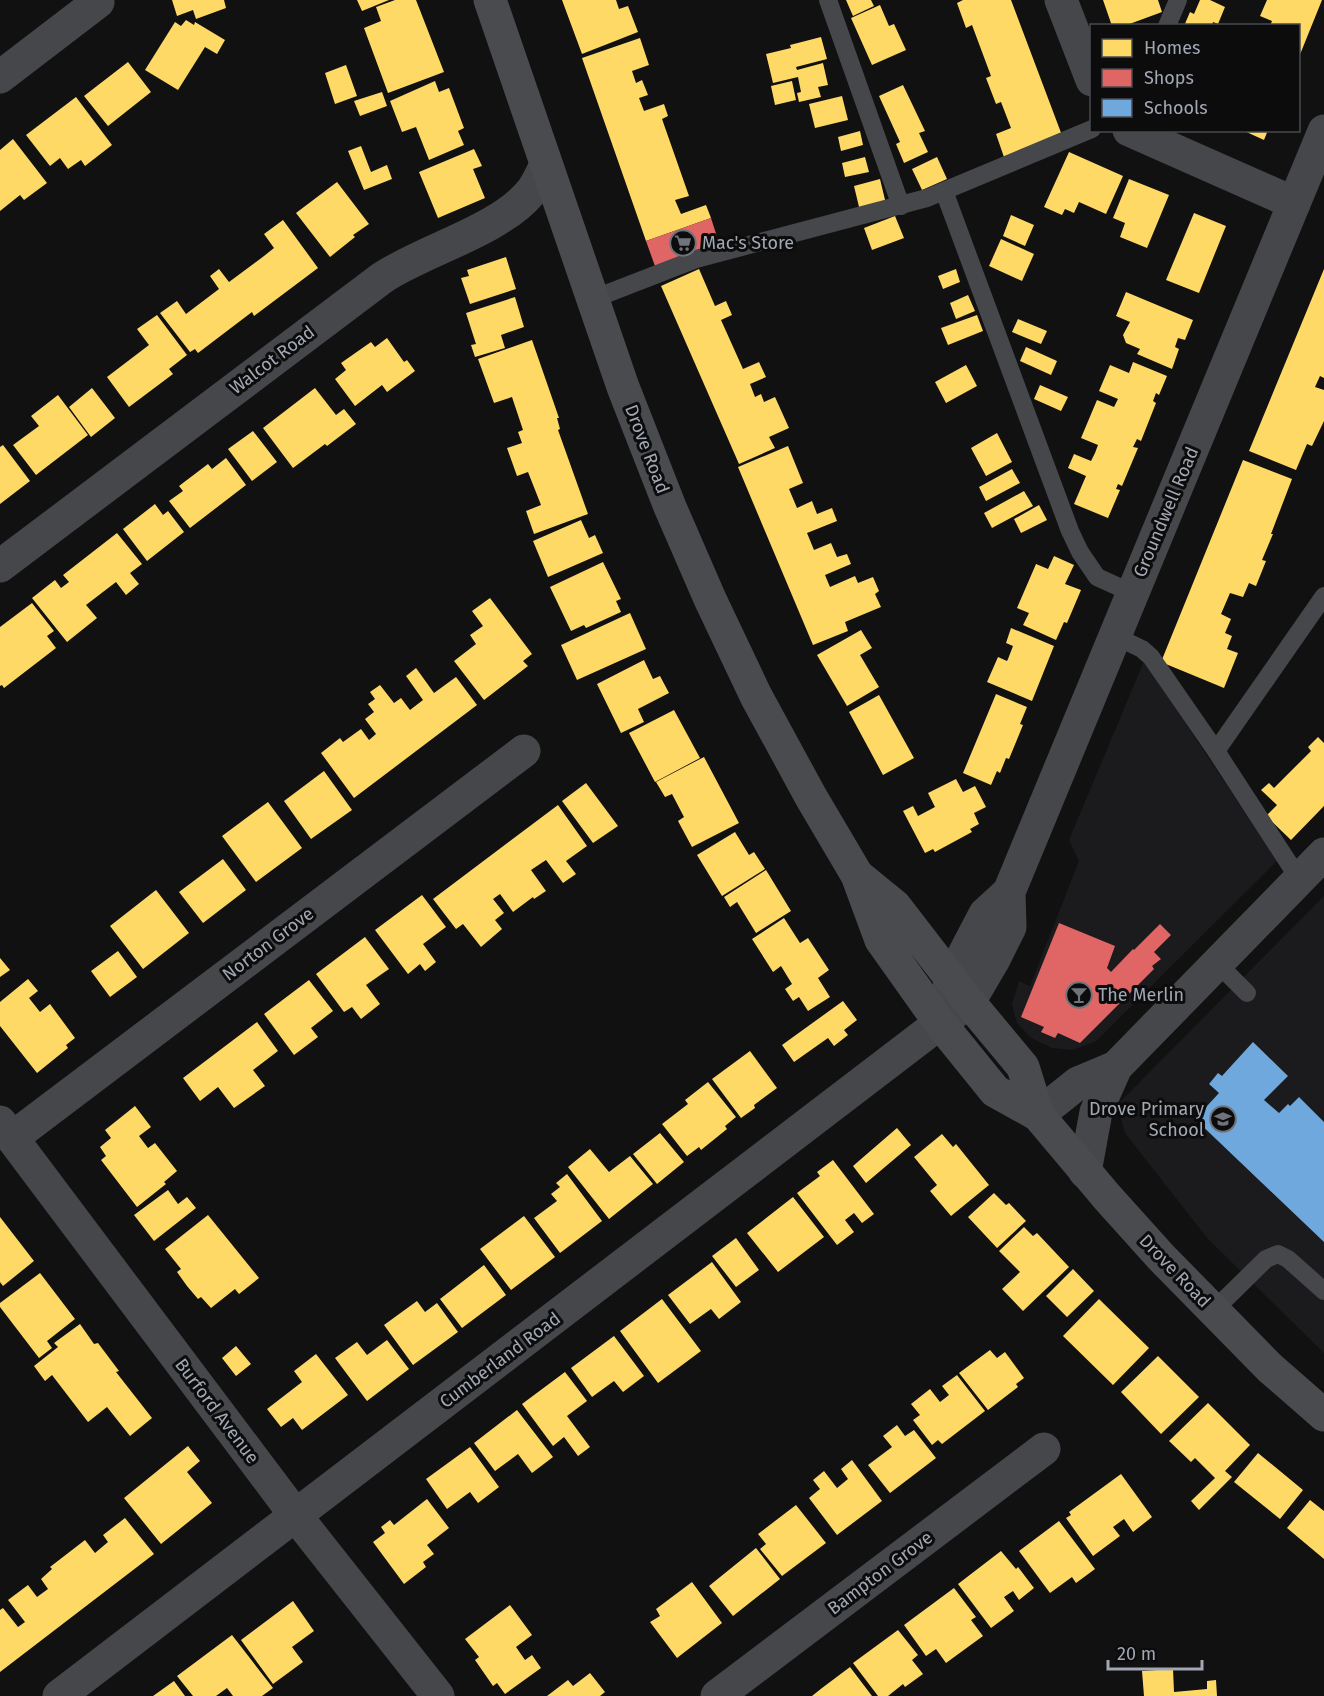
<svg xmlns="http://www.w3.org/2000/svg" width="1324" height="1696" viewBox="0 0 1324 1696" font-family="'Fira Sans',sans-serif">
<rect width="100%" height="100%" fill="#111"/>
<!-- built -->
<path fill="#1b1b1d" d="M1144 661 1277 861 1096 1041 1073 1050 1052 1048 1031 1038 1017 1023 1012 1004 1019 981 1030 986 1079 861 1069 840Z
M1324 896V1353L1208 1239 1125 1133 1117 1105Z"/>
<!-- homes -->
<path fill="#ffd966" d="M172 0H224L226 8 196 19 193 10 177 16Z
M357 0H389L362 11Z
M395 0H416L444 72 388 93 364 28 381 21 376 7Z
M562 0H616L619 9 628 6 638 32 582 54Z
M846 0H871L874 6 853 16Z
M963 0H1011L1063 138 1005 160 996 134 1011 128 1001 102 996 104 986 78 991 76 972 25 966 28 957 3Z
M1103 0H1158L1162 12 1124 26H1112Z
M1200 0H1210L1225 7 1218 24 1213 22 1212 26H1184L1190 12 1194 14Z
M1267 0H1322L1299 57V26H1270L1272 21 1260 16Z
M880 5 889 26 894 24 906 50 872 65 851 18Z
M186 20 194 25 195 22 225 40 217 54 205 47 178 90 145 70 175 22 181 26Z
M821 37 827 59 796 67 797 70 823 63 828 85 818 87 821 97 799 102 797 93 801 92 798 77 773 83 766 54 791 48 790 45Z
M640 38 649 65 632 71 636 83 642 80 648 95 639 98 644 111 664 104 668 116 662 119 689 196 675 200 681 214 706 205 711 218 646 241 582 58Z
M128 62 151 92 108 126 84 96Z
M346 65 357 96 335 104 325 73Z
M435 81 439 92 449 88 464 128 458 131 464 145 429 160 416 127 402 132 390 101Z
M792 81 796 100 775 105 771 86Z
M903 85 925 131 919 133 928 152 904 163 896 144 900 142 879 96Z
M382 92 387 106 360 116 354 101Z
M842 96 848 120 815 128 809 104Z
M76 97 112 145 85 166 81 160 68 169 60 158 50 166 26 135Z
M1242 130H1268L1264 140Z
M860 131 863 145 841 151 838 137Z
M13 139 47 183 24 200 20 195 0 211V150Z
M361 146 371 172 387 165 392 179 364 190 348 151Z
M474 149 482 166 473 169 485 198 438 218 419 172Z
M1069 152 1123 176 1106 214 1079 202 1074 213 1065 209 1062 215 1044 207Z
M865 157 869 172 845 177 842 163Z
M937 157 947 179 922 190 912 169Z
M880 179 886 204 860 211 854 186Z
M1129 179 1169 195 1147 248 1120 237 1125 223 1113 218Z
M337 182 369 224 353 235 355 237 330 257 296 213Z
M1194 213 1226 226 1199 293 1166 280Z
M1011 215 1034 225 1025 246 1003 236Z
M895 216 904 238 872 250 864 228Z
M283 220 318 268 254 316 252 312 198 353 195 349 190 352 160 313 177 301 186 314 219 289 210 276 219 269 229 282 264 256 274 248 264 234Z
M1001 239 1034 254 1022 281 989 266Z
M506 257 516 289 470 304 461 278 469 276 467 270Z
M699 269 715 306 726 301 732 315 721 320 743 369 759 362 766 377 750 384 755 397 761 394 764 402 775 397 789 428 769 437 775 448 739 464 661 286Z
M956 269 960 282 943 289 938 276Z
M1324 269V378L1320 376 1315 387 1324 390V421L1312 446 1307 444 1296 470 1249 451Z
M1126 292 1193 320 1185 340 1178 338 1175 347 1179 349 1172 369 1137 354 1140 349 1126 343 1123 335 1130 322 1116 316Z
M968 295 975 311 956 319 950 303Z
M515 297 524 327 501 335 505 348 475 357 471 345 476 344 466 313Z
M157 315 187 355 169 369 173 374 129 407 107 377 149 345 137 329Z
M977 315 983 331 948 345 941 328Z
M1018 319 1047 331 1041 344 1012 332Z
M387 338 404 362 407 360 415 371 387 392 382 385 355 406 335 379 346 370 341 363 371 342 375 347Z
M532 340 559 418H557L560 429 558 430 588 514 534 534 526 511 541 505 528 472 517 476 507 448 522 443 518 432 523 430 512 397 494 403 478 359Z
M1026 347 1057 361 1051 375 1020 361Z
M1133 362 1167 376 1159 395 1156 393 1153 401 1156 403 1141 441 1137 439 1133 447 1138 448 1122 486 1118 484 1116 489 1120 490 1108 518 1074 504 1086 476 1068 468 1074 454 1091 461 1095 453 1098 445 1081 438 1097 400 1114 407 1118 399 1099 391 1110 365 1129 373Z
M966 365 977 386 946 403 935 382Z
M1040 385 1068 397 1061 411 1034 399Z
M92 388 115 418 91 437 69 407Z
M315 388 336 415 344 409 356 424 327 446 325 444 293 468 263 428Z
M58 395 88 435 36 475 13 445 39 426 31 416Z
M253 431 277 462 252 481 228 449Z
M997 433 1012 462 986 476 971 448Z
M3 445 30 481 0 504V447Z
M788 446 803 483 789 489 797 508 812 501 817 514 832 508 837 521 807 533 814 550 831 543 837 557 847 554 851 564 825 575 830 587 855 576 858 583 873 577 879 591 875 594 881 607 845 622 848 631 813 645 738 467Z
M226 458 246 485 190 528 169 501 183 491 179 486 208 464 212 469Z
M1243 460 1292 479 1271 534H1273L1262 560 1266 561 1256 586 1249 583 1243 597 1230 593 1221 614 1231 619 1225 633 1232 636 1227 649 1238 653 1224 688 1161 662Z
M1012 469 1020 483 986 501 979 487Z
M1024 491 1033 506 992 528 984 513Z
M155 504 163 515 168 511 184 532 147 561 123 529Z
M1039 505 1047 520 1021 533 1014 519Z
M581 520 589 538 595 535 603 553 548 577 533 541Z
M117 533 142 564 130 573 139 584 126 595 116 582 86 605 97 618 67 642 32 598 55 580 61 588 69 582 63 575Z
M1054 556 1074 565 1065 584 1081 590 1067 623 1064 622 1056 640 1023 625 1029 613 1017 608 1036 564 1048 569Z
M603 562 621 599 616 601 621 612 586 628 584 625 571 631 550 587Z
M490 598 532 654 523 661 528 666 484 700 454 661 476 644 470 635 483 626 472 611Z
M32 603 54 631 47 636 56 648 4 688 2 685 0 686V627Z
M630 613 646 649 577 680 561 645Z
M1011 628 1054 646 1032 701 987 682 998 657 1007 661 1008 659 1013 646 1006 643Z
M861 630 872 648 860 655 879 687 847 706 817 655Z
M644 660 653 679 660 676 669 693 638 709 644 722 621 733 597 684Z
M416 668 434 693 456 677 477 705 354 798 321 753 340 738 343 742 361 729 369 740 376 734 365 719 374 712 368 704 375 699 370 692 380 685 394 703 401 698 410 710 423 700 406 676Z
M996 694 1027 707 1020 724 1023 725 1009 759 1006 758 1000 773 997 771 991 785 963 773Z
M879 695 914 758 883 775 849 712Z
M674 710 700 758 655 782 629 733Z
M1318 737 1324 743V806L1291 840 1266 816 1277 805 1261 790 1269 783 1274 788 1311 751 1308 747Z
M704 757 739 823 692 847 678 821 684 817 672 794 665 797 656 782Z
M324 771 352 810 311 839 284 801Z
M956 779 963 792 975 786 986 807 974 813 979 824 970 829 972 832 935 852 933 849 925 853 903 811 913 806 918 816 935 807 928 793Z
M586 783 618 826 593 843 562 801Z
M268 802 302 848 256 882 222 836Z
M558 805 587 846 566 861 576 874 563 883 546 860 531 870 546 891 534 899 533 897 513 912 500 894 493 899 504 913 495 920 502 929 481 947 463 924 456 929 433 899Z
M735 832 749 855 754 852 765 869 722 896 697 855Z
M223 859 246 890 203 923 179 892Z
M766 870 791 911 756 933 737 902 730 907 724 897Z
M156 890 189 933 143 969 110 926Z
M422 895 446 927 423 944 436 962 425 971 420 964 408 974 375 930Z
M784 918 800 943 808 938 829 970 818 978 830 997 808 1011 799 997 793 1001 785 989 792 984 781 966 773 972 752 939Z
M365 937 389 969 366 985 380 1004 361 1019 352 1007 344 1012 316 974Z
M118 951 137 977 110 997 91 971Z
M0 958 10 970 0 977Z
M28 979 38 991 29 998 40 1012 50 1004 75 1038 66 1045 68 1048 37 1073 0 1026V1002Z
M309 980 333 1011 311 1028 318 1037 294 1055 264 1014Z
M843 1001 857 1020 844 1030 848 1035 834 1046 828 1038 794 1062 782 1045Z
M257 1022 278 1051 253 1070 265 1086 234 1108 218 1087 200 1101 183 1078Z
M750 1051 777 1088 754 1105 755 1108 741 1118 712 1079Z
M708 1082 736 1117 725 1126 727 1129 701 1150 699 1147 687 1156 662 1124 688 1104 685 1100Z
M135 1106 151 1127 139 1136 148 1148 155 1143 177 1171 164 1182 166 1184 137 1207 101 1160 106 1156 100 1147 111 1138 105 1130Z
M897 1128 911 1145 866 1183 853 1166Z
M660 1133 684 1162 657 1184 633 1154Z
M942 1134 953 1147 956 1144 989 1185 951 1216 930 1191 937 1185 914 1157Z
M590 1149 609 1172 630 1156 653 1184 609 1219 568 1167Z
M833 1160 874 1214 862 1223 854 1213 845 1220 854 1232 837 1245 797 1193 820 1176 817 1172Z
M567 1174 602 1221 560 1253 534 1218 557 1201 551 1194 560 1187 556 1183Z
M168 1190 178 1204 187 1197 196 1208 154 1241 134 1215Z
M994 1193 1006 1205 1009 1203 1026 1221 997 1248 968 1217Z
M793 1197 824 1237 778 1272 747 1233Z
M208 1215 259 1278 239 1294 235 1289 211 1308 201 1297 198 1299 187 1286 177 1272 181 1269 165 1249Z
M524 1216 555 1257 511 1290 480 1249Z
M0 1217 34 1261 3 1286 0 1282Z
M1024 1227 1033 1236 1037 1233 1069 1267 1023 1311 1002 1289 1020 1272 999 1251Z
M736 1238 759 1270 736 1287 712 1256Z
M712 1262 741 1302 719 1319 711 1309 690 1324 668 1295Z
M484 1265 506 1295 462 1328 440 1299Z
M1073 1269 1094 1291 1067 1317 1046 1296Z
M40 1273 75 1319 47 1341 52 1348 39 1358 0 1307V1303Z
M662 1299 701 1351 658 1383 620 1331Z
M1099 1299 1149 1348 1113 1385 1063 1336Z
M417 1301 425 1312 437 1303 458 1332 413 1365 384 1325Z
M80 1324 94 1344 98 1343 119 1371 116 1372 152 1418 130 1436 107 1407 88 1422 52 1375 45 1381 34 1366 58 1347 54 1343Z
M614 1336 644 1376 623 1392 614 1381 592 1397 571 1368Z
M387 1340 409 1369 367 1401 335 1358 357 1342 367 1355Z
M236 1346 251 1364 236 1376 222 1358Z
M990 1350 997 1358 1005 1352 1024 1378 1016 1384 1018 1387 988 1410 959 1373Z
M316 1354 348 1395 302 1430 293 1418 281 1427 267 1409 302 1382 294 1371Z
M1158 1356 1199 1397 1161 1434 1121 1392Z
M565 1372 587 1401 567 1416 590 1447 578 1456 564 1437 553 1446 522 1404Z
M957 1375 985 1411 942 1444 938 1440 932 1445 913 1420 920 1415 911 1404 930 1389 940 1402 949 1395 942 1386Z
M1208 1403 1250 1445 1225 1471 1232 1477 1199 1510 1191 1501 1215 1478 1195 1458 1191 1462 1169 1441Z
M517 1410 553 1457 532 1473 518 1454 495 1471 474 1443Z
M897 1425 905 1436 914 1430 936 1458 890 1493 868 1465 892 1447 883 1436Z
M188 1446 200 1461 187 1472 212 1503 161 1544 124 1498Z
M470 1447 499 1487 478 1503 470 1492 447 1509 426 1479Z
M1258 1453 1303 1490 1280 1519 1234 1482Z
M852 1460 882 1501 837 1535 809 1498 820 1489 813 1480 824 1471 837 1488 848 1479 841 1469Z
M1121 1474 1152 1517 1133 1532 1124 1519 1113 1527 1120 1536 1093 1556 1066 1518 1071 1515 1069 1512Z
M427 1499 449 1528 427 1545 434 1554 423 1562 426 1567 404 1584 373 1542 385 1533 381 1527 390 1520 394 1525Z
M1310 1500 1324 1511V1559L1287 1528Z
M796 1505 826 1543 782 1576 760 1549 766 1544 758 1534Z
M125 1518 154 1554 0 1672V1610L3 1608 18 1627 25 1622 8 1600 28 1585 37 1597 48 1589 41 1579 52 1569 50 1567 85 1540 95 1553 108 1542 103 1535Z
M1059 1521 1095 1569 1076 1583 1072 1577 1050 1593 1019 1551Z
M756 1548 780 1579 733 1616 709 1586Z
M1001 1551 1016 1569 1018 1567 1034 1588 1019 1600 1013 1591 1004 1597 1014 1611 991 1628 958 1584Z
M692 1582 722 1623 677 1658 650 1622 660 1616 656 1609Z
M954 1588 976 1617 971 1620 983 1636 946 1663 936 1649 926 1656 904 1625Z
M293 1601 314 1631 292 1647 303 1662 273 1684 241 1640Z
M510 1605 532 1635 516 1647 525 1660 532 1655 541 1668 505 1694 497 1683 493 1686 475 1660 479 1657 465 1639Z
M898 1630 918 1655 912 1660 923 1674 905 1687 903 1684 888 1696H878L853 1663Z
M232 1635 273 1688 262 1696H233L227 1688 216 1696H193L177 1676Z
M850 1667 872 1696H812L822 1688Z
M1173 1669 1174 1692 1207 1689V1681L1216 1680 1217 1696H1144L1142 1671Z
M590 1673 605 1692 600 1696H547L568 1680 573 1686Z
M174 1681 185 1696H153Z"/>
<!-- shops -->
<path fill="#e06666" d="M711 218 720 246 656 269 646 241Z
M1059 923 1115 946 1107 968 1111 972 1133 949 1134 950 1160 924 1171 935 1154 952 1161 959 1152 966 1154 969 1080 1043 1058 1033 1055 1038 1041 1032 1044 1027 1021 1017Z"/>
<!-- schools -->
<path fill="#6fa8dc" d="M1253 1042 1288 1076 1264 1100 1279 1113 1288 1104 1290 1106 1299 1097 1324 1122V1242L1195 1119 1219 1093 1209 1084 1218 1073 1222 1076Z"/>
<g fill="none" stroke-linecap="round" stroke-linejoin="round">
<!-- service -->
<path stroke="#45474a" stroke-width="18" d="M828 0 901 206
M1167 26 1178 0
M944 191 1070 531 1080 552 1097 577 1132 593
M593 299 696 259 927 198 1092 129
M1115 636 1142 649 1151 657 1216 751 1299 879
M1216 751 1324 596
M1217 963 1247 993
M1213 1311 1266 1259 1278 1254 1288 1259 1324 1291"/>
<!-- minor -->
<path stroke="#45474a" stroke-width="33" d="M1061 0 1092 80
M0 77 98 2
M1129 130 1294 203
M0 566 382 278C424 250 498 231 530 193 537 185 541 174 546 165
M1038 1115 1078 1083 1116 1067
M0 1122 296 1516 438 1696
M12 1138 524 751
M1085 1172 1096 1112 1116 1067 1324 854
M59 1696 940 1023
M717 1696 1044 1449"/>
<!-- tertiary -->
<path stroke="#45474a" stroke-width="33" d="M945 1003 951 979 985 914 1009 892
M940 1023 969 1002 993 961 1010 927 1009 892 1324 131"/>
<!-- secondary -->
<path stroke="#494b4e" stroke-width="33" d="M490 0 623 387 670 507 710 599 756 696 811 797 857 875 881 940 940 1023 995 1091 1038 1115 1107 1197 1161 1257 1270 1368 1324 1415
M857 875 895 906 969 1002 1023 1067 1038 1115"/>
</g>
<!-- icons -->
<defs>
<g id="supermarket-ring" transform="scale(1.35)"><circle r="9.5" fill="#0c0c0d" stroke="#6f737b" stroke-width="1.5"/><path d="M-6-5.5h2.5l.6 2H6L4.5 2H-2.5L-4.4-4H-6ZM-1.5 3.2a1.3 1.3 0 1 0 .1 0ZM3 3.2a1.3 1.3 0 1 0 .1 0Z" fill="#6f737b"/></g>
<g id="bar-ring" transform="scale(1.35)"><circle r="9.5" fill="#0c0c0d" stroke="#6f737b" stroke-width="1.5"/><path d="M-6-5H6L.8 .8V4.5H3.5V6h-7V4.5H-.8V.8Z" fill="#6f737b"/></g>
<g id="school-ring" transform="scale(1.35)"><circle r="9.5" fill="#0c0c0d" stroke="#6f737b" stroke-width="1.5"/><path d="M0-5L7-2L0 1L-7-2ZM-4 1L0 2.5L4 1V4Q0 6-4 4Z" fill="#6f737b"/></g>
</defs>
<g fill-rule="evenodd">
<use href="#supermarket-ring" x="683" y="243"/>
<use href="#bar-ring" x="1079" y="995"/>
<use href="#school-ring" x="1223" y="1119"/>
</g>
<g text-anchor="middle" stroke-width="6" stroke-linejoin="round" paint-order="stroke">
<!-- poi labels -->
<g font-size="18" fill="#a1a8b4" stroke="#0c0c0d" text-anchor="start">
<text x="702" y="249">Mac's Store</text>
<text x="1098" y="1001">The Merlin</text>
<text x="1204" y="1115" text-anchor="end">Drove Primary<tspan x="1204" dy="21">School</tspan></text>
</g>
<!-- street labels -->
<g font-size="18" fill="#a1a8b4" stroke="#0c0c0d">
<text transform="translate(272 360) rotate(-37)" y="6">Walcot Road</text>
<text transform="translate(647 449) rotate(69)" y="6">Drove Road</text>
<text transform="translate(1166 512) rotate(-67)" y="6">Groundwell Road</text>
<text transform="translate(268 944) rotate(-37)" y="6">Norton Grove</text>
<text transform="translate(1175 1271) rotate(46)" y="6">Drove Road</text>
<text transform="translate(500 1360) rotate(-37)" y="6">Cumberland Road</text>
<text transform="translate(217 1411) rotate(53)" y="6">Burford Avenue</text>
<text transform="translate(880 1573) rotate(-37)" y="6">Bampton Grove</text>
</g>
</g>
<!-- legend -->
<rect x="1090" y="24" width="210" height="108" fill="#0c0c0d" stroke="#484a50" stroke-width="1.5"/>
<rect x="1102" y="39" width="30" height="18" fill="#ffd966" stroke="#484a50" stroke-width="1.5"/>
<text x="1144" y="54" font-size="18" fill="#a1a8b4">Homes</text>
<rect x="1102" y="69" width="30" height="18" fill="#e06666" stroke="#484a50" stroke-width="1.5"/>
<text x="1144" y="84" font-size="18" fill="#a1a8b4">Shops</text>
<rect x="1102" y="99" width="30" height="18" fill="#6fa8dc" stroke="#484a50" stroke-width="1.5"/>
<text x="1144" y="114" font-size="18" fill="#a1a8b4">Schools</text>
<!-- scale -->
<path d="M1108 1660v9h94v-9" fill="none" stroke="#a1a8b4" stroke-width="3"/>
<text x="1117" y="1660" font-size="18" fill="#a1a8b4" stroke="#0c0c0d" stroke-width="4.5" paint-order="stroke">20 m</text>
</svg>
